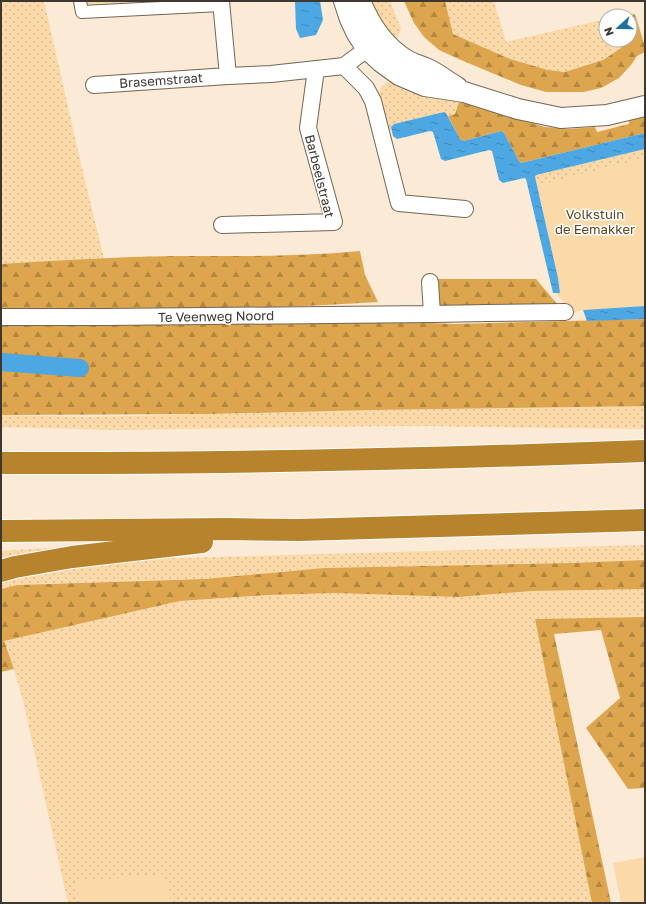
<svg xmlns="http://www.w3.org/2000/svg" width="646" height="904" viewBox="0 0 646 904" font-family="'Golos Text',sans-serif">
<defs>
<pattern id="grass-dots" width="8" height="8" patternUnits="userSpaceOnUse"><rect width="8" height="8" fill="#fbd9a9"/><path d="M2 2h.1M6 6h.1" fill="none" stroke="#d8bb92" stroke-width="1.8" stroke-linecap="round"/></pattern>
<pattern id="forest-firs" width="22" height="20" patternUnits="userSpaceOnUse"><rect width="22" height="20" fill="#dda54d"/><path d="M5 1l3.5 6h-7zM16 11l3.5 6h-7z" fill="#b48740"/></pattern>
<pattern id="water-ripples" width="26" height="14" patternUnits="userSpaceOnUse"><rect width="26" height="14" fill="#4ca7e3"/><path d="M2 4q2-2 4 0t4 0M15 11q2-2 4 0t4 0" fill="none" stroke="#4089b8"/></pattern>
</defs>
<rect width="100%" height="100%" fill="#faead6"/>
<!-- grass -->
<path fill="url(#grass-dots)" d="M1 1H44L81 164 104 258 1 264Z
M86 1H161L162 3 87 7Z
M368 1H390L401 29 395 43Z
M445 1H494L506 42 606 19V40H622V41L621 48 603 60 566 72 548 70 510 59 453 34Z
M387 82H394L459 102 455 114 448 116 446 113 444 112 394 124 391 127 392 130 387 131 379 94 381 87Z
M645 149V158L537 186 535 177 536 175Z
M628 406H645V429L417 426 297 427 118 430 1 427V415L85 417 377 410Z
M96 545 1 565V551Z
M645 545V560L571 563 324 568 204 579 35 584 17 585 1 589V576L120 558H181Z
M645 589V617L536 619 592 903H68L24 705 14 669 4 641 180 601 268 595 336 593 458 597 531 591Z"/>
<!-- forest -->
<path fill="url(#forest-firs)" d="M404 1H445L453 34 510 59 548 70 565 72 603 60 621 48 622 42V40H630V16H627L635 14 645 47V52L637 56 631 65 619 78 601 88 583 92H546L521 85 461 60 439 50 424 37 414 23Z
M459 102 545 127 569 129 595 127 597 132 629 124V120L645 115V133L521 163 519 161 504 133 501 131 464 141 460 139 448 116 455 114Z
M360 251 365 275 378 302C253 310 127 311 1 311V264C59 260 117 257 174 256 236 256 298 257 360 251Z
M435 279H536L558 305 442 308 435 299Z
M645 319V406L373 410 209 414 1 415V322L352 320 456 324Z
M645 560V589L531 591 458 597 336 593 268 595 180 601 4 641 14 669 1 672V589L17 585 204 579 324 568 571 563Z
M645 617V788L628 789 586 728 620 698 601 630 554 634 611 903H592L535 619Z"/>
<!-- garden -->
<path fill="#fbd9a9" d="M645 158V306L583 310 572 313 556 293 560 292 558 278 537 186Z
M645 857V903H621L613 863Z
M164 874 172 903H79L76 882Z"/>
<!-- water -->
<path fill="url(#water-ripples)" d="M295 1H320L323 20 316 35 300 38 296 29Z
M444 112 446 113 460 139 464 141 501 131 504 133 519 161 521 163 645 133V149L536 175 535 177 558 278 560 293H553L526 179 524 178 503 183 499 180 492 151 489 150 445 161 441 159 433 132 430 131 397 139 393 136 391 127 394 124Z
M645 306V319L587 321 583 310Z"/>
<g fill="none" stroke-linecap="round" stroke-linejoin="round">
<!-- canal -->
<path stroke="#4ca7e3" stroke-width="18" d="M1 362 80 368"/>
<!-- pedestrian casing -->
<g stroke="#736653" stroke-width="14">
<path id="pedestrian" d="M80 1 82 12 221 5"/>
</g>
<!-- minor casing -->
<g stroke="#736653" stroke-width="18">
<path id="minor" d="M221 1 228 76
M344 66 366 88 373 101 399 203 465 209
M94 85 228 76 271 74 344 66 367 49
M222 225 334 222 308 128 316 69
M430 282 432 314 487 313 565 312
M1 317H106L432 314"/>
</g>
<!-- tertiary casing -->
<g stroke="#736653" stroke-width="22">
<path id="tertiary" d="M344 1 350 19 357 34 367 49 381 62 399 75 425 86 464 92 518 109 561 118 607 115 645 106
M360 1C371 26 384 47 408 61 414 64 421 66 428 69 438 74 447 81 457 87"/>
</g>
<!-- motorway casing -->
<g stroke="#fff" stroke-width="24">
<path id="motorway" d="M1 463C216 464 430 459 645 451
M1 531 226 529 299 530 645 520
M1 571 15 567 72 557 202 542"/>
</g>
<!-- pedestrian -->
<use href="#pedestrian" stroke="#fff" stroke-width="12"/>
<!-- minor -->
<use href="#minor" stroke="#fff" stroke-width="16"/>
<!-- tertiary -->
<use href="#tertiary" stroke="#fff" stroke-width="20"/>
<!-- motorway -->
<use href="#motorway" stroke="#b7832c" stroke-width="22"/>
</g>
<g text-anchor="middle" stroke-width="3" stroke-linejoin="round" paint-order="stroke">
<!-- street labels -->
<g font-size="13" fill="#3c372f" stroke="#fff">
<text transform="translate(161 80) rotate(-4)" y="5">Brasemstraat</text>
<text transform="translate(320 176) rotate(76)" y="5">Barbeelstraat</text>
<text transform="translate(216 316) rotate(-1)" y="5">Te Veenweg Noord</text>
</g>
<!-- park labels -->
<g font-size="13" fill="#5d4520" stroke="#fff">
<text x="595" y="219">Volkstuin<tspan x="595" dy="15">de Eemakker</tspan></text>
</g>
</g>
<!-- border -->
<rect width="646" height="904" fill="none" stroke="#3c372f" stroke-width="4"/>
<!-- north arrow -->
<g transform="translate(618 28) rotate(249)"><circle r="19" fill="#ffffff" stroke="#b1afac"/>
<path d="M0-3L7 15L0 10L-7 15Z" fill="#1f71a2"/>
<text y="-6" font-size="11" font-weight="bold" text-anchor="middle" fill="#3c372f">N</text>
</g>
</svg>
